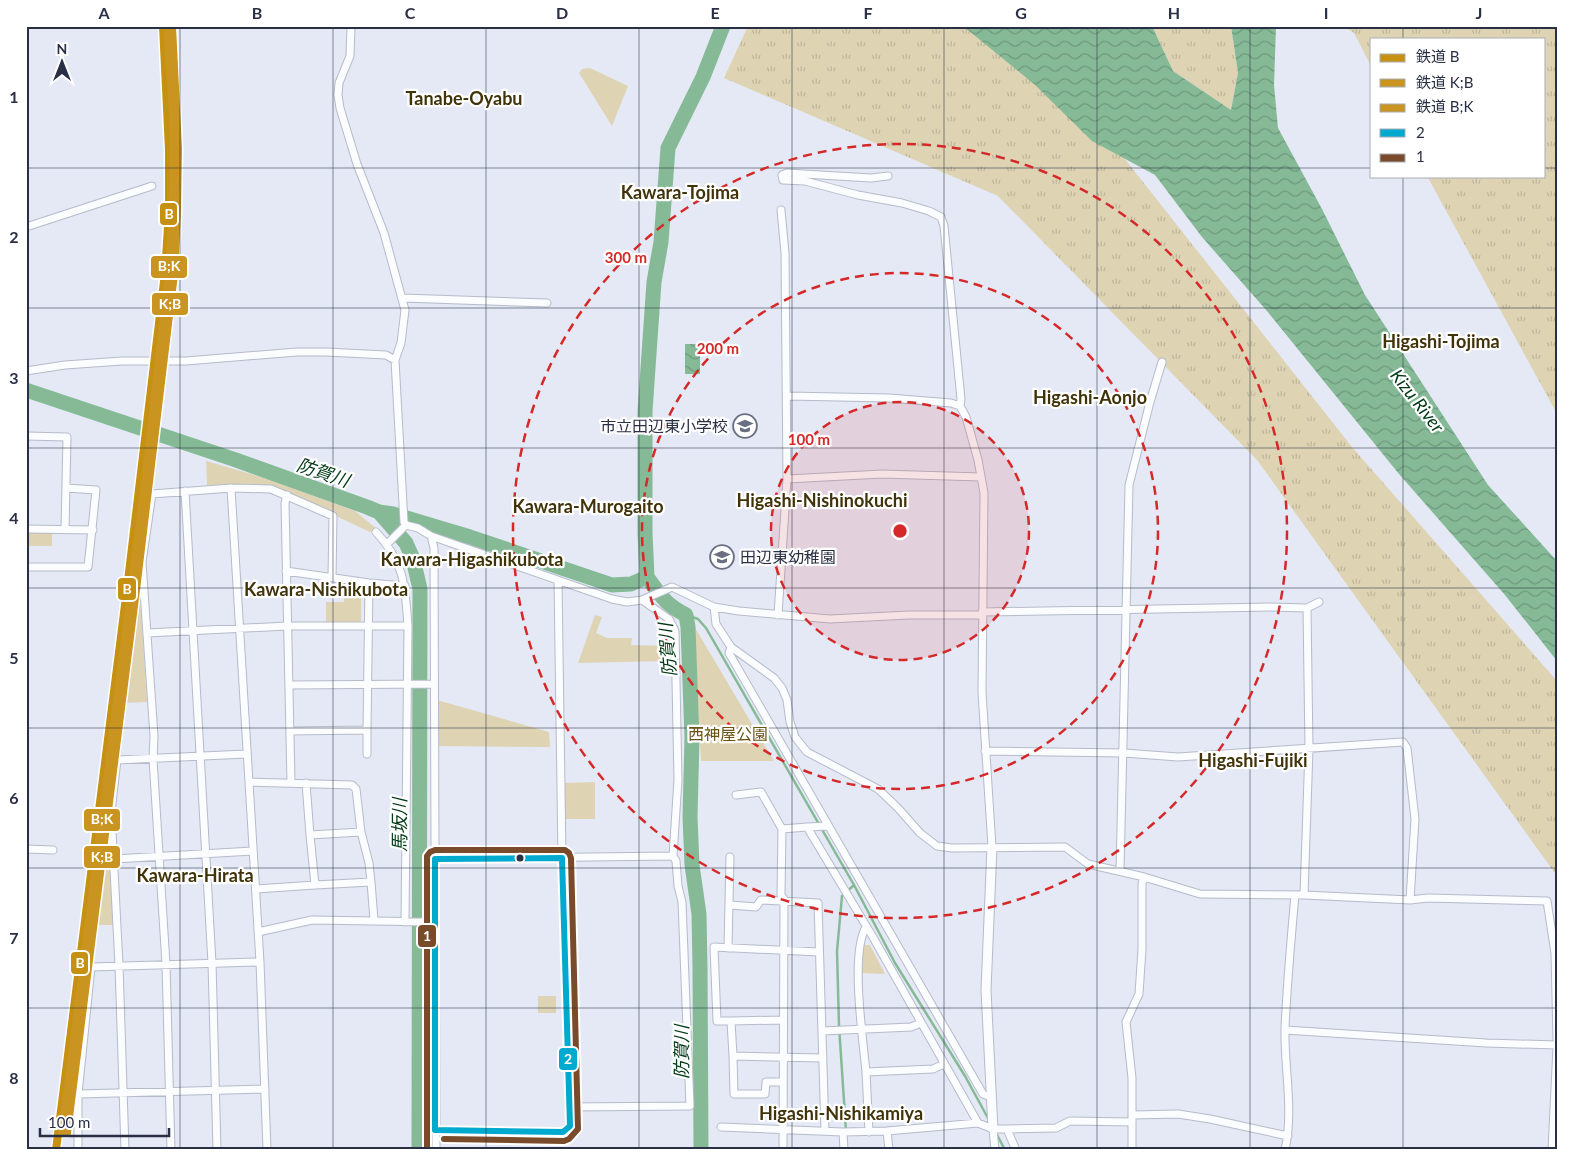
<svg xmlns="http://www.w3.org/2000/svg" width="1583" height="1176" viewBox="0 0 1583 1176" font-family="Lato,'Noto Sans JP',sans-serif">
<defs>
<pattern id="grass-tufts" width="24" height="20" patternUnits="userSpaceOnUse" patternTransform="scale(1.25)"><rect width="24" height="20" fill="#ded4b4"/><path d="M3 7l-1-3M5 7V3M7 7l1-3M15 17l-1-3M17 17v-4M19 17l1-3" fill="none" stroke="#beb69c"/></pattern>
<pattern id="water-waves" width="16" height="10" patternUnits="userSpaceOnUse" patternTransform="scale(1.25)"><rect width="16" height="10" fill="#86ba97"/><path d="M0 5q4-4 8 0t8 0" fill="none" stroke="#6e987d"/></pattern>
</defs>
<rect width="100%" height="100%" fill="#e4e9f5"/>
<!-- grass -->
<path fill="url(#grass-tufts)" d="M748 26H1020L1352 447 1557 681V876L1257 460 998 196 724 78Z
M1152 26H1231L1238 73 1231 110 1173 71Z
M1343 26H1557V414L1427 176H1544V39H1372V68L1354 33Z"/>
<!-- green -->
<path fill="#ded4b4" d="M590 68 628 86 612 126 579 73 582 69Z
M206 461 271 480 355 511 377 529 370 532 272 486 207 485Z
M26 533H52V546H26Z
M135 582H139L147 702 122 703Z
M344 585 361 589V624H326V602H344Z
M595 615 602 617 596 633 607 638H632L631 645 667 646V661L578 663Z
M694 626 774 761H701Z
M437 700 549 732 550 747 437 746Z
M595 782V819H564V783Z
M99 866 110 867 113 925H89Z
M863 945H870L885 974 861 973Z
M538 996H556V1013H538Z"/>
<!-- water -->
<path fill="url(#water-waves)" d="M963 26H1152L1173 71 1231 110 1238 73 1231 26H1276L1274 85 1278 128 1322 209 1365 295 1488 485 1557 561V661L1505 595 1399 474 1267 311 1202 237 1155 175 1092 141 1034 84Z
M685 344H700V374H685Z"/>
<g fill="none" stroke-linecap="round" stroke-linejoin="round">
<!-- stream -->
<path stroke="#86ba97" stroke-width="2.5" d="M686 615 698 619 706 628 854 885 895 963 965 1076 989 1120
M846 1131 839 1026 837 951 842 896 854 885
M995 1131 1005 1150"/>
<!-- river -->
<path stroke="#86ba97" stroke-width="15" d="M26 390 236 460 367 507 379 512 393 514 470 537 612 585 631 584 647 577
M379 512 406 543 413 559 420 589 419 1150
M647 577C661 596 665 604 686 615L688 627 692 738 690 817 692 865 699 914 700 967 701 1150
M647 577 645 533V411L654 282 661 242 668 148 703 77 723 26"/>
<!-- minor casing -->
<g stroke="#b5bbca" stroke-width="9">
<path id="minor" d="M351 26 350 56 339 83 338 95 340 108 357 164 384 233 405 310 401 343 395 360 404 522 406 525
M888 176 871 178 787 173 782 175 783 180 805 181 858 195 902 203 929 211 941 217 944 226 961 399 960 406
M26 227 152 186
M403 298 547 303
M26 371 65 365 122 361H186L297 352H326L386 355 395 360
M788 396 889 398 951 403 960 406 966 417 978 460 984 493 982 692 992 847
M26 436 67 437 65 530
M787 479 882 474 981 477
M231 488 260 962 267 1150
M185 491 212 963 217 1150
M287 495 285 503 291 783
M406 525 418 528 431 536 612 599 627 602 642 600
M26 529 93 530
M376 532C405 563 405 586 408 626L405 922
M431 536 434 548 436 1150
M387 544 406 525
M26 567H88L96 490 66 488
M286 571 369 583 405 586
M714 607 716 624 731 647 729 653 983 1094 991 1097
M982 612 1270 607 1307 608 1319 602
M778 615 787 479 785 253 781 210
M147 633 287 626H408
M731 647 774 678 782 688 787 700 790 722 795 737 807 752 878 789 898 808 920 833 937 846 952 848 1065 847 1088 864 1144 877 1200 894 1304 895 1410 900 1428 898 1547 901 1555 953 1557 1040
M289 685 434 684
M367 730 369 583
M290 731 367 730V754
M985 751 1124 753 1178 757 1403 742 1407 748 1415 819 1410 900
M249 782 352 785 356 789 361 832 369 863 371 882
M306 783 310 835 361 832
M736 795 761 792 782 829 781 895 784 899 783 1150
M807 827 828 826
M782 829 807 827 874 939 978 1123
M26 849 53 850
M114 859 253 851
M435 859 673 856
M1120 871 1129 485 1150 402 1162 362
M315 885 371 882 374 920
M256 889 315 885 310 835
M1304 895 1309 749 1307 608
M730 905 756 907 761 900 818 903 825 1131
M866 927C850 953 863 1039 866 1072L933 1069 944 1064
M258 932 312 920 435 922
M728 948 730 857
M783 1020 731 1021 733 1056 823 1058
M731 1021H717L714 947 819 952
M1285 1030 1486 1043 1557 1045
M822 1031 911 1027 921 1023
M733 1056 734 1094H765L766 1082H782
M866 1072 869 1132
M78 1094 265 1089
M569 1107 690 1106 682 902 678 886 676 861 673 856 678 780 675 631 669 619 642 600 672 587 714 607 739 611 830 619 909 615H982
M1132 1115 1178 1114 1210 1119 1288 1136
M721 1127 843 1132 887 1131 978 1123 993 1129H1007L1016 1150
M993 1129 995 1150
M1007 1129 1056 1128 1070 1121 1132 1122
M435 1130 563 1132 570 1126 562 858 558 581
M887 1131 889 1150
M843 1132 844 1150
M78 1150V1094L91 967 260 962
M125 1150 119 965 111 812 117 760 246 754
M171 1150 166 964 153 759 154 736 142 562 152 494 231 488 271 489 333 516 332 577
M1132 1150V1078L1126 1022 1139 994 1142 949V884L1144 877
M1285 1150C1294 1109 1284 1069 1285 1028 1287 984 1291 939 1295 895
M1552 1150 1557 1047"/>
</g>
<!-- tertiary casing -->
<g stroke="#b5bbca" stroke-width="11">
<path id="tertiary" d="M992 847 986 990 993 1129"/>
</g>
<!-- minor -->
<use href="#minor" stroke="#fbfcfe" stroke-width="7"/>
<!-- tertiary -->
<use href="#tertiary" stroke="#fbfcfe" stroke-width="9"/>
<!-- bus-1 casing -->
<g stroke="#fff" stroke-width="10">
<path id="bus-1" d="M562 858 570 1126 563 1132 435 1130V859Z"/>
</g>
<!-- bus-2 casing -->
<g stroke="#fff" stroke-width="10">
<path id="bus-2" d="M427 1150V856L430 852 435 850H565L569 853 571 858 578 1129 569 1139 564 1141 444 1139"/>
</g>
<!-- bus-1 -->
<use href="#bus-1" stroke="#00a9ce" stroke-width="6"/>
<!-- bus-2 -->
<use href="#bus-2" stroke="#7a4b2a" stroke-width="6"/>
<!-- rail-1 casing -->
<g stroke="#fff" stroke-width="11">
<path id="rail-1" d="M56 1150 127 589 165 273 169 211V150L163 26"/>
</g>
<!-- rail-2 casing -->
<g stroke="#fff" stroke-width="11">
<path id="rail-2" d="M67 1133 136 590 174 274 177 212 178 149 172 26"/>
</g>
<!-- rail-3 casing -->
<g stroke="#fff" stroke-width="11">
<path id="rail-3" d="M62 1133 146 474 169 273 174 168 173 112 167 26"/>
</g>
<!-- rail-1 -->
<use href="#rail-1" stroke="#c69112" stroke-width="8"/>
<!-- rail-2 -->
<use href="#rail-2" stroke="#ca9420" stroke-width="8"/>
<!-- rail-3 -->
<use href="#rail-3" stroke="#ca9420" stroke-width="8"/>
</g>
<!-- grid -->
<path fill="none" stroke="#292f44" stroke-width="1" stroke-opacity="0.55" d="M180 26V1150M333 26V1150M486 26V1150M639 26V1150M792 26V1150M944 26V1150M1097 26V1150M1250 26V1150M1403 26V39M26 168H1372M1544 168H1557M1403 176V1150M26 308H1557M26 448H1557M26 588H1557M26 728H1557M26 868H1557M26 1008H1557"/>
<!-- distance rings -->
<circle cx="900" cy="531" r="129" fill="#d62828" fill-opacity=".12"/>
<g fill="none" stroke="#d62828" stroke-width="2.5" stroke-dasharray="9 6">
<circle cx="900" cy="531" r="129"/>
<circle cx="900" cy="531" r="258"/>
<circle cx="900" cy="531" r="387"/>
</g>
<!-- icons -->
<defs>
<g id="school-ring" transform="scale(1.25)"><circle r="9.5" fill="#fff" stroke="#6a7082" stroke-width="1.5"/><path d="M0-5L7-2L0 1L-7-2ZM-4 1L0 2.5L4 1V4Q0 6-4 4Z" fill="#6a7082"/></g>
</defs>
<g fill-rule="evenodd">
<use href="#school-ring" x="745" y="426"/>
<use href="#school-ring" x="722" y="557"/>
</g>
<!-- markers -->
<circle fill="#292f44" stroke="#fff" stroke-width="2" cx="520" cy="858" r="4.5"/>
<g text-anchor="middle" stroke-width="4.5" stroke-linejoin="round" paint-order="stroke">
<!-- poi labels -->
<g font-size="16" fill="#292f44" stroke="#fff" text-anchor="end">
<text x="728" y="432">市立田辺東小学校</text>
<text x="740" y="563" text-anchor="start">田辺東幼稚園</text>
</g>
<!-- park labels -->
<g font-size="16" fill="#695414" stroke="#fff">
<text x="728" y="740">西神屋公園</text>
</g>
<!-- neighbourhood labels -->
<g font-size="18" font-weight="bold" fill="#413309" stroke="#fff">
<text x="464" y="105">Tanabe-Oyabu</text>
<text x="680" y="199">Kawara-Tojima</text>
<text x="1441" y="348">Higashi-Tojima</text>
<text x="1090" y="404">Higashi-Aonjo</text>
<text x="822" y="507">Higashi-Nishinokuchi</text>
<text x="588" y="513">Kawara-Murogaito</text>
<text x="472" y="566">Kawara-Higashikubota</text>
<text x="326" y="596">Kawara-Nishikubota</text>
<text x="1253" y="767">Higashi-Fujiki</text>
<text x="195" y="882">Kawara-Hirata</text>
<text x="841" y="1120">Higashi-Nishikamiya</text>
</g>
<!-- water labels -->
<g font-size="18" font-style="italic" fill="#003915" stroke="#fff">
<text transform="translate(1417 401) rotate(52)" y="6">Kizu River</text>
<text transform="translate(323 473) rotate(19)" y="6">防賀川</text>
<text transform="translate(668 650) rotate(-95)" y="6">防賀川</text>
<text transform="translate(400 825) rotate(-90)" y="6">馬坂川</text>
<text transform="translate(682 1052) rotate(-90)" y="6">防賀川</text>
</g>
</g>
<circle cx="900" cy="531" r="8" fill="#d62828" stroke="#fff" stroke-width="2.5"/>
<g font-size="15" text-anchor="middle" font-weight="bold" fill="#d62828" stroke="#fff" stroke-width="4.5" stroke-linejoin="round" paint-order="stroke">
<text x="626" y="263">300 m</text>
<text x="718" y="354">200 m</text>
<text x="809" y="445">100 m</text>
</g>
<g stroke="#fff" stroke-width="2">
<rect x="159" y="202" width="19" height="24" rx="5" fill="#c69112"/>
<rect x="150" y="255" width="38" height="24" rx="5" fill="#ca9420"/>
<rect x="151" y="292" width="38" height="24" rx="5" fill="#ca9420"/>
<rect x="117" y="577" width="20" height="24" rx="5" fill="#c69112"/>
<rect x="83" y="808" width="38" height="24" rx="5" fill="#ca9420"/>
<rect x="83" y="845" width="38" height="24" rx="5" fill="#ca9420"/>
<rect x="417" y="924" width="20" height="24" rx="5" fill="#7a4b2a"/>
<rect x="70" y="951" width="19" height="24" rx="5" fill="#c69112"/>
<rect x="558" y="1047" width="20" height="24" rx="5" fill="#00a9ce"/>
</g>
<g font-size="14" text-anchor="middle" font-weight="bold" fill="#fff">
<text x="169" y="219">B</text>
<text x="169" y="271">B;K</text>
<text x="170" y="309">K;B</text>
<text x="127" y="594">B</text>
<text x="102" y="824">B;K</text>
<text x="102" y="862">K;B</text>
<text x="427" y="941">1</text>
<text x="80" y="968">B</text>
<text x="568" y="1064">2</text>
</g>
<!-- border -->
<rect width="1583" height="1176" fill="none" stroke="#ffffff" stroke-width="55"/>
<!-- legend -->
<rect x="1370" y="38" width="175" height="140" fill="#ffffff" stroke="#a9acb4"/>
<rect x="1380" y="54" width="25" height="8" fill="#c69112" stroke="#a9acb4"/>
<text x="1416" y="62" font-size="15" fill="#292f44">鉄道 B</text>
<rect x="1380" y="79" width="25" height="8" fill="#ca9420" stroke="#a9acb4"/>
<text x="1416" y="88" font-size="15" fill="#292f44">鉄道 K;B</text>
<rect x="1380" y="104" width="25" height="8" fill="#ca9420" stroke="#a9acb4"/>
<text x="1416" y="112" font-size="15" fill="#292f44">鉄道 B;K</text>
<rect x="1380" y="129" width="25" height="8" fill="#00a9ce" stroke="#a9acb4"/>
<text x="1416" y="138" font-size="15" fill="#292f44">2</text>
<rect x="1380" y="154" width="25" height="8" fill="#7a4b2a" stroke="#a9acb4"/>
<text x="1416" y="162" font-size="15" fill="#292f44">1</text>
<!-- north arrow -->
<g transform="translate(62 62)" stroke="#ffffff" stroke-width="4" paint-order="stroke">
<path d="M0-4L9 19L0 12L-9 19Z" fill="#292f44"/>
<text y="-8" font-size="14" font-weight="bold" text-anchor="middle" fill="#292f44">N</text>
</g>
<!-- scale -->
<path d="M40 1128v8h129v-8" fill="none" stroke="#292f44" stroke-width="2.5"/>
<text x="48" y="1128" font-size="15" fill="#292f44" stroke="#ffffff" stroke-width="4" paint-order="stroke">100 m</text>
<rect x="28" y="28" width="1528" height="1120" fill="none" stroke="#292f44" stroke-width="2"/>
<g font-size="16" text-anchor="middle" font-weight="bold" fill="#292f44">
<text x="104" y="19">A</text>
<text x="257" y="19">B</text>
<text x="410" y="19">C</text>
<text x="562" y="19">D</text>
<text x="715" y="19">E</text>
<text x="868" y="19">F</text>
<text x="1021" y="19">G</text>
<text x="1174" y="19">H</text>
<text x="1326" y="19">I</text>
<text x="1479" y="19">J</text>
<text x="14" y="103">1</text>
<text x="14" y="243">2</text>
<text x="14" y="384">3</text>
<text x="14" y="524">4</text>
<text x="14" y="664">5</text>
<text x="14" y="804">6</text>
<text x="14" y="944">7</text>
<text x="14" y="1084">8</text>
</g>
</svg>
